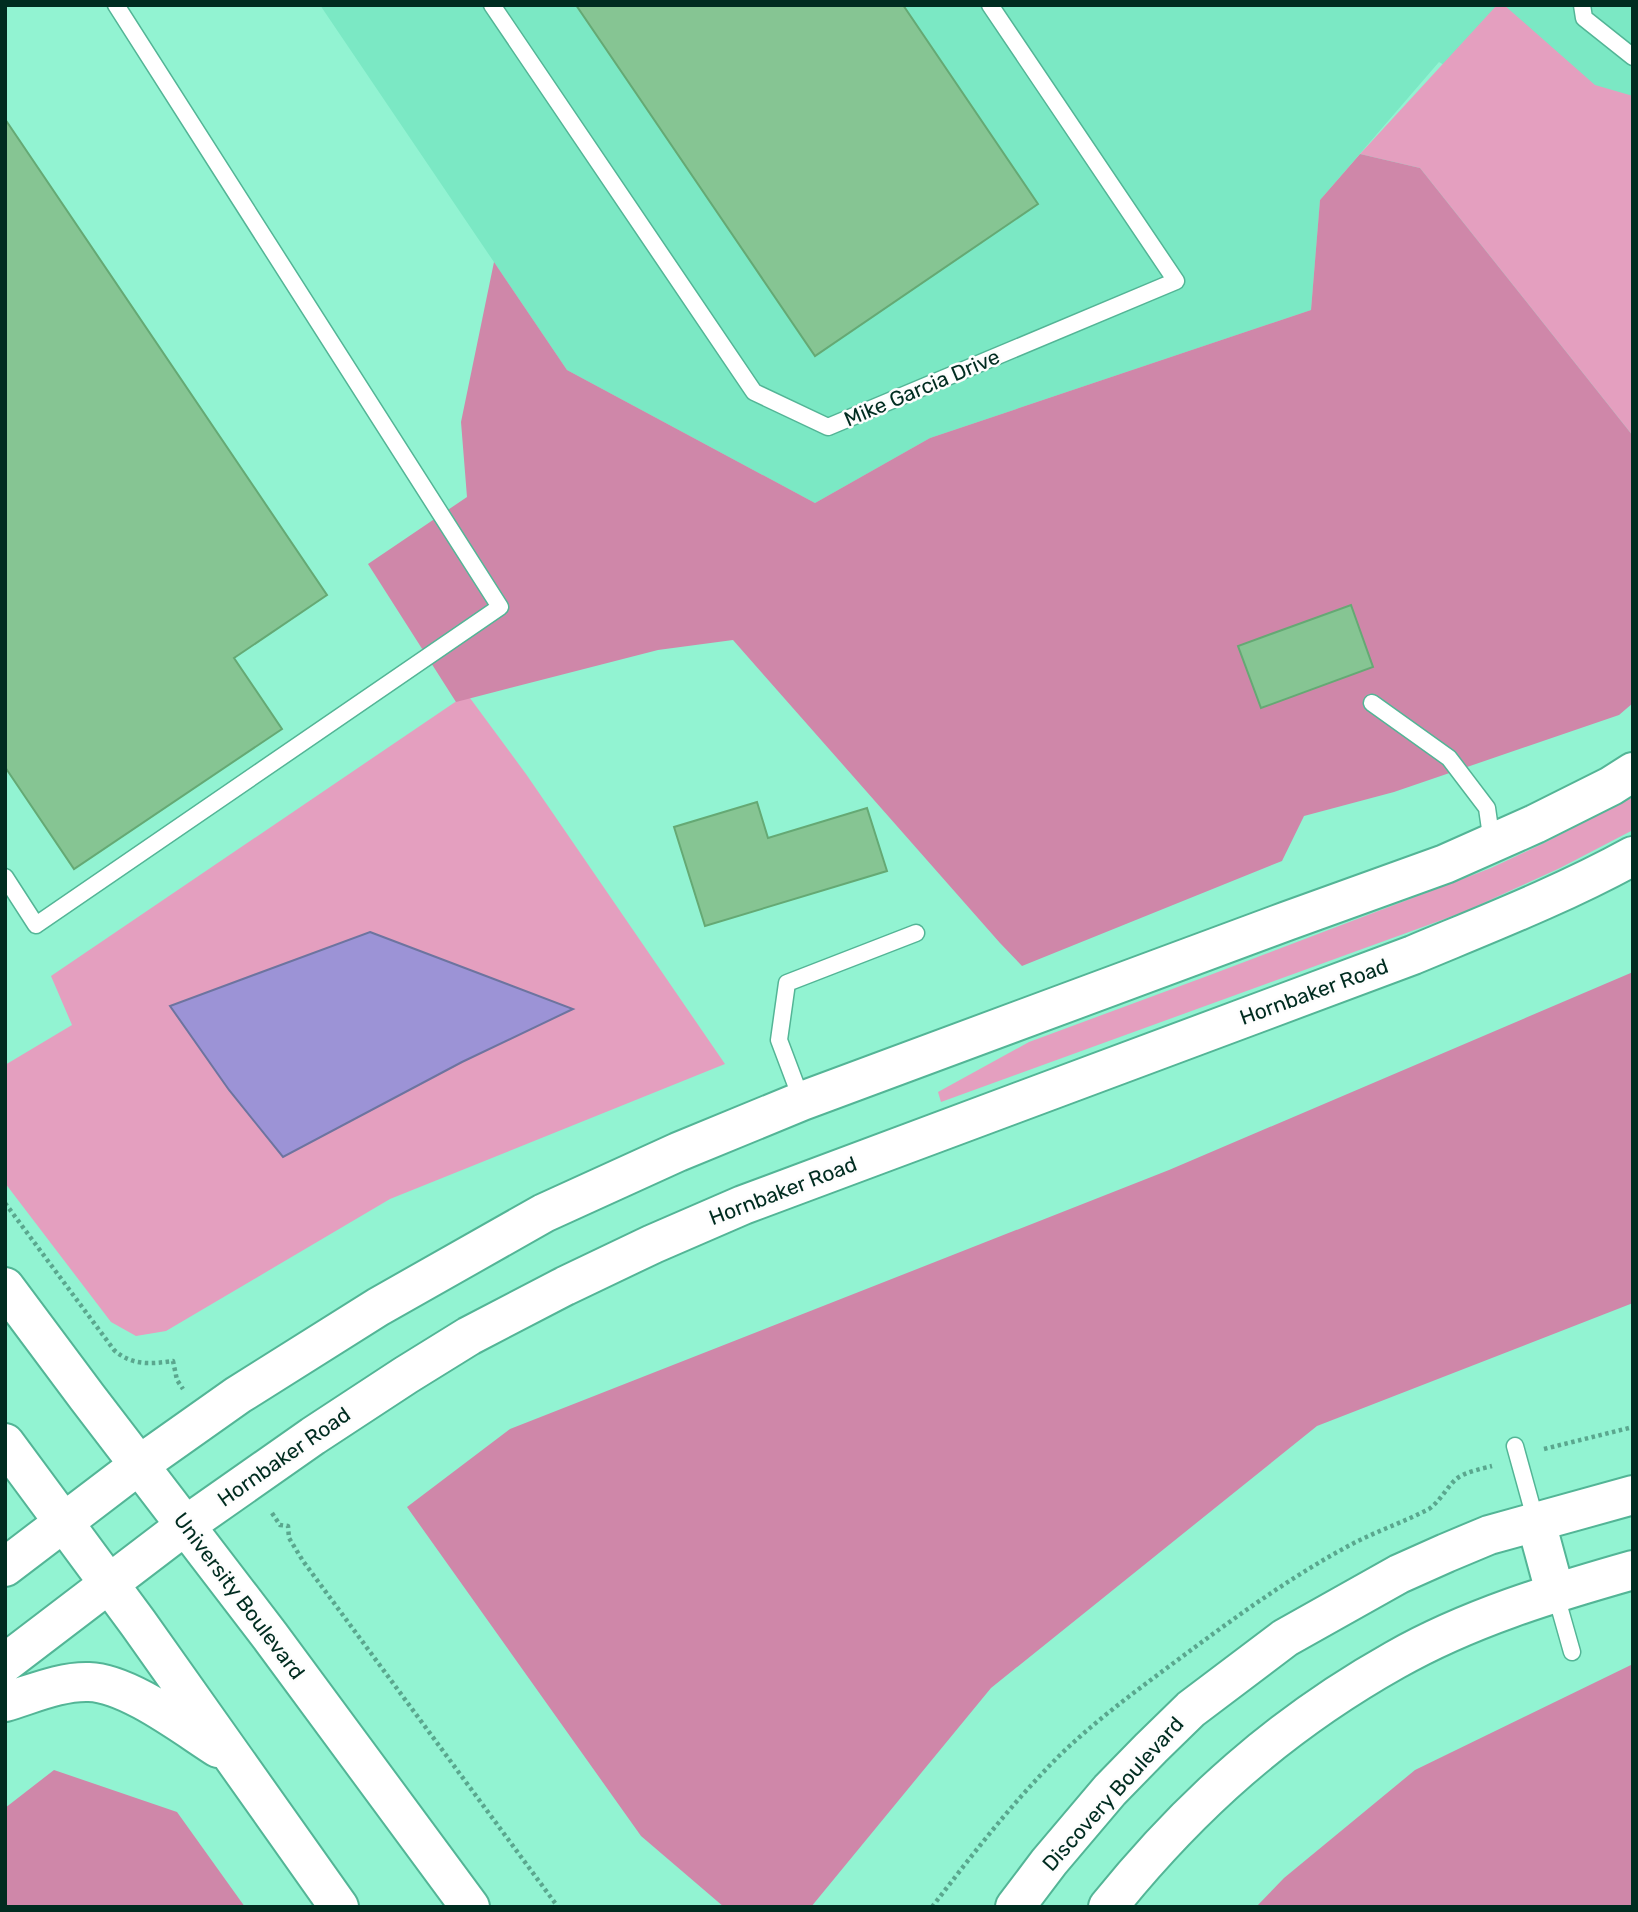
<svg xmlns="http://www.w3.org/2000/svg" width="1638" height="1912" viewBox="0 0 1638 1912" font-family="Rubik,sans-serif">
<rect width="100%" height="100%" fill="#92f3d2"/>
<!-- built -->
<path fill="#7be8c4" d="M320 5H1633V175L1439 62 1320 200 1311 310 930 438 815 503 567 370Z"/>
<!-- green -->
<path fill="#e49fbf" d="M1497 5H1504L1595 85 1633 96V436L1420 168 1360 154Z
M467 694 526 774 725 1064 390 1199 166 1331 136 1336 111 1322 5 1183V1065L72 1025 51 976Z
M1633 797V830L1560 868 1464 912 941 1102 938 1092 1029 1042 1210 975 1491 868 1542 844Z"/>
<!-- forest -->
<path fill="#cf87a9" d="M1360 154 1420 168 1633 436V703L1619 715 1394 792 1304 816 1282 861 1022 966 1000 943 733 640 658 650 456 702 368 564 467 497 461 422 494 262 567 370 815 503 930 438 1311 310 1320 200Z
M1633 972V1303L1317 1426 991 1688 811 1907H724L641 1836 407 1507 510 1429 1169 1170Z
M1633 1664V1907H1256L1284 1878 1415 1770Z
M54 1770 177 1812 245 1907H5V1808Z"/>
<!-- water -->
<path fill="#9c93d6" stroke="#6d749f" stroke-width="2" d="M370 932 573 1009 462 1062 283 1157 229 1090 170 1006Z"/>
<!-- building -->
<path fill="#86c593" stroke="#65a974" stroke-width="2" d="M576 5H903L1038 204 815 356Z
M5 119 327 595 234 658 282 729 74 869 5 767Z
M1351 605 1373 667 1261 708 1238 646Z
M757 802 768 838 867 808 887 871 705 926 674 827Z"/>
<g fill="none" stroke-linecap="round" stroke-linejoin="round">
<!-- lane casing -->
<g stroke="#53b596" stroke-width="19">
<path id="lane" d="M492 5 754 392 828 427 1176 281 990 5
M1582 5 1584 18 1633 57
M1372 703 1449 758 1487 808 1492 843
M5 877 36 925 500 607 116 5
M802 1101 779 1040 787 983 916 933
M1515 1446 1536 1522
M1555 1592 1572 1652"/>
</g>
<!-- secondary casing -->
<g stroke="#53b596" stroke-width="42">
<path id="secondary" d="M5 1287 87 1397 270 1636 470 1907
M5 1443 138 1623 339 1907
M1536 1522 1555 1592
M5 1567 139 1465 238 1395 378 1307 544 1213 678 1152 802 1101 1287 921 1445 864 1535 824 1611 786 1633 772
M5 1663 186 1525 313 1436 406 1375 469 1336 565 1286 653 1244 743 1205 1413 955C1487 924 1562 895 1633 856
M5 1702C32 1694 61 1681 89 1682 128 1683 185 1727 218 1748
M1015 1907 1049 1862 1110 1790 1151 1748 1191 1709 1285 1638 1399 1574 1446 1553 1489 1535 1633 1495
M1108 1907C1190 1805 1281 1724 1395 1660 1469 1618 1552 1593 1633 1570"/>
</g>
<!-- path -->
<path stroke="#5aa78e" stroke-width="4.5" stroke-dasharray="3.5 3.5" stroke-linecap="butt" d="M5 1203 114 1350C132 1366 151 1364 173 1361L177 1380 183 1389
M1544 1449 1633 1427
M272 1513 280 1525 288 1526 289 1538 303 1561 558 1907
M932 1907C972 1855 1012 1803 1059 1756 1097 1719 1140 1688 1183 1656 1237 1616 1292 1576 1352 1544 1377 1531 1404 1522 1429 1509 1440 1501 1446 1489 1455 1480 1464 1472 1481 1469 1492 1466"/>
<!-- lane -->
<use href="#lane" stroke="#fff" stroke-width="16"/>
<!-- secondary -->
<use href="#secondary" stroke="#fff" stroke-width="38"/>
</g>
<g text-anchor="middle" stroke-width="5" stroke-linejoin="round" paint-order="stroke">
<!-- street labels -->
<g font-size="21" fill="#002c20" stroke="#fdfdfd">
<text transform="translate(922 388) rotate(-23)" y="7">Mike Garcia Drive</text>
<text transform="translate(1314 992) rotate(-20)" y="7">Hornbaker Road</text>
<text transform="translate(783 1191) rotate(-21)" y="7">Hornbaker Road</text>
<text transform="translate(284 1457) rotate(-35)" y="7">Hornbaker Road</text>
<text transform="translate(239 1596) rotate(53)" y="7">University Boulevard</text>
<text transform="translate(1113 1794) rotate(-48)" y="7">Discovery Boulevard</text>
</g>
</g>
<!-- border -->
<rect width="1638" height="1912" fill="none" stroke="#002c20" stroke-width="14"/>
</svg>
